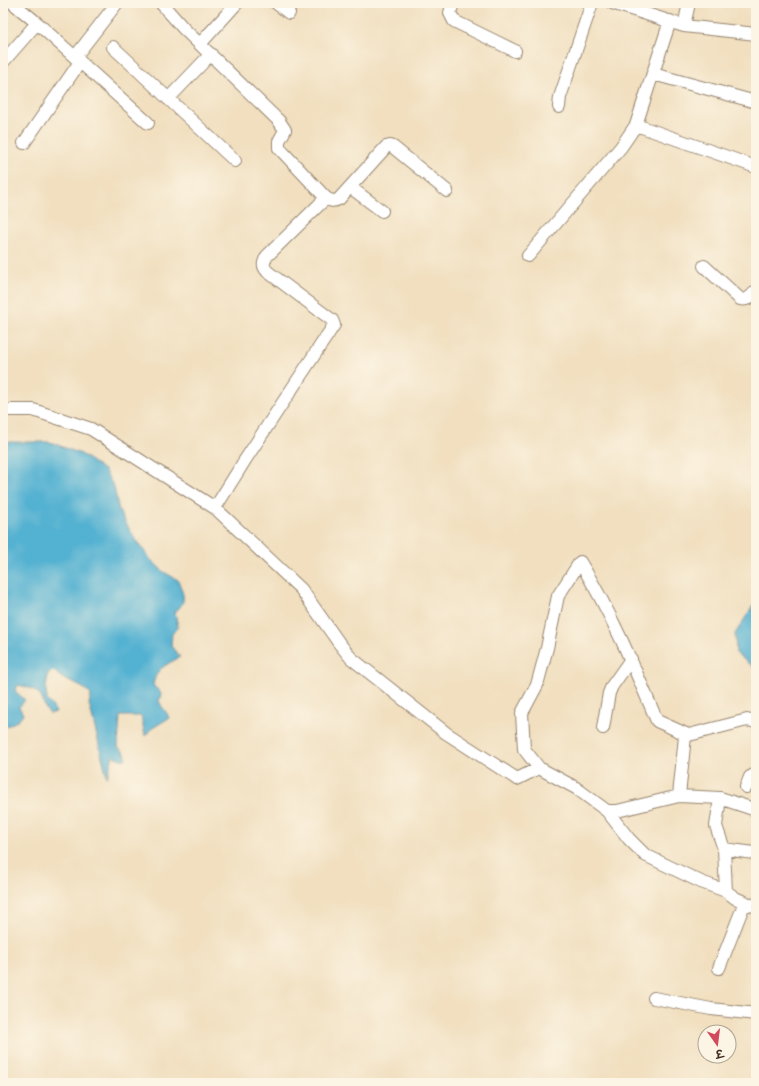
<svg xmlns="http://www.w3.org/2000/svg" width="759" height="1086" viewBox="0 0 759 1086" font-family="Pangolin,'Playpen Sans Deva',sans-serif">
<rect width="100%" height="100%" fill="#fcf5e5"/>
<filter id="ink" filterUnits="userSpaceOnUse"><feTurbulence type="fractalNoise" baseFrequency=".025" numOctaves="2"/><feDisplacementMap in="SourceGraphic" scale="8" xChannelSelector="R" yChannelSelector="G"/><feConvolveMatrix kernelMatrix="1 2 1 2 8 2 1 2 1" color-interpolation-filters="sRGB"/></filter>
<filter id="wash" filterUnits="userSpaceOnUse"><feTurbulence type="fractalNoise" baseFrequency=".012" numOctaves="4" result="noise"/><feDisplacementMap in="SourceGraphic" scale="16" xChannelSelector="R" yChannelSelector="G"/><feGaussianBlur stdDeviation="0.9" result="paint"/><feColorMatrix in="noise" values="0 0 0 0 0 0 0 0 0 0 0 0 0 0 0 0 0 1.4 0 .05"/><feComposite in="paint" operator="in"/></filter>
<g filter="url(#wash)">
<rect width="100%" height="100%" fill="#f1dfbf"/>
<!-- water -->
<path fill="#53b1d1" stroke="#476e78" d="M3 442H50L81 454 104 470 114 487 119 511 135 539 151 560 164 572 178 580C183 594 188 601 175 612L178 627 172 634 171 646 180 657C166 665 156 668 153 685L159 691 162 696 159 700C161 708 167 711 169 718L151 729 145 736 141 716H120L118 747 125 753 126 758 123 760 113 756 107 777 89 704 91 695C82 683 64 683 54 671L48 673 46 689 47 700 53 707 56 712 50 714C43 708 45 704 41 697 35 688 27 687 18 685L15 691 25 700 19 707 23 714 17 721 3 728Z
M756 601V667L754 668 736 653 735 634Z"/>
</g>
<g filter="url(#ink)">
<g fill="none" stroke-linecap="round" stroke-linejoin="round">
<!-- street casing -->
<g stroke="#96846e" stroke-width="14">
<path id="street" d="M161 3 184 29 279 121 285 130 279 141V148L326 198C331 201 333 202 339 199L386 147 390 146 393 147 447 191
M276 3 289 13
M453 3 450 13 454 21 515 51
M612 3 684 26 689 3
M37 23 148 123
M684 26 756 34
M200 44 237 3
M113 47 235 161
M75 57 117 3
M3 62 37 23 13 3
M653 74 756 102
M168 99 211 54
M559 107 560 97 592 3
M636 125 756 167
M24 143 80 62
M350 187 382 211
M528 256 621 147 636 125 670 21
M704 266 740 299C748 301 751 296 756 291
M3 410H33L91 429 215 508 301 589 339 643 351 658 446 733 517 779 539 768 576 788 607 811H617L679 796 720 798 756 810
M215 508 245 460 334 325 332 320 268 272C262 266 263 263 267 256L326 198
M603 728 609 693 612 686 631 659
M539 768 524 749 522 713 537 685 547 648 558 596 580 562C611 612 634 667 657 721L688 735
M746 787 750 777 756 774
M679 796 685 736 747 720 756 722
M720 798 716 826 724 849 726 891
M607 811 629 839 645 855 701 882 726 891 735 898 756 907
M724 849 754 853
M719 968 745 902
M654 998 711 1009 756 1014"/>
</g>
<!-- street -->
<use href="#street" stroke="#fff" stroke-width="12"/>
</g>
</g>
<!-- margin -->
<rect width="759" height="1086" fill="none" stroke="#fcf5e5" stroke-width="16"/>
<!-- north arrow -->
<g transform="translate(717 1044) rotate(166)"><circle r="19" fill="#fcf5e5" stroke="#afa495"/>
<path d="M0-3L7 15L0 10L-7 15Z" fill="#d1495b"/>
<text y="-6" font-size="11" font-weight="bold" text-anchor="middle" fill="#3b2a1e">उ</text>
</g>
</svg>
